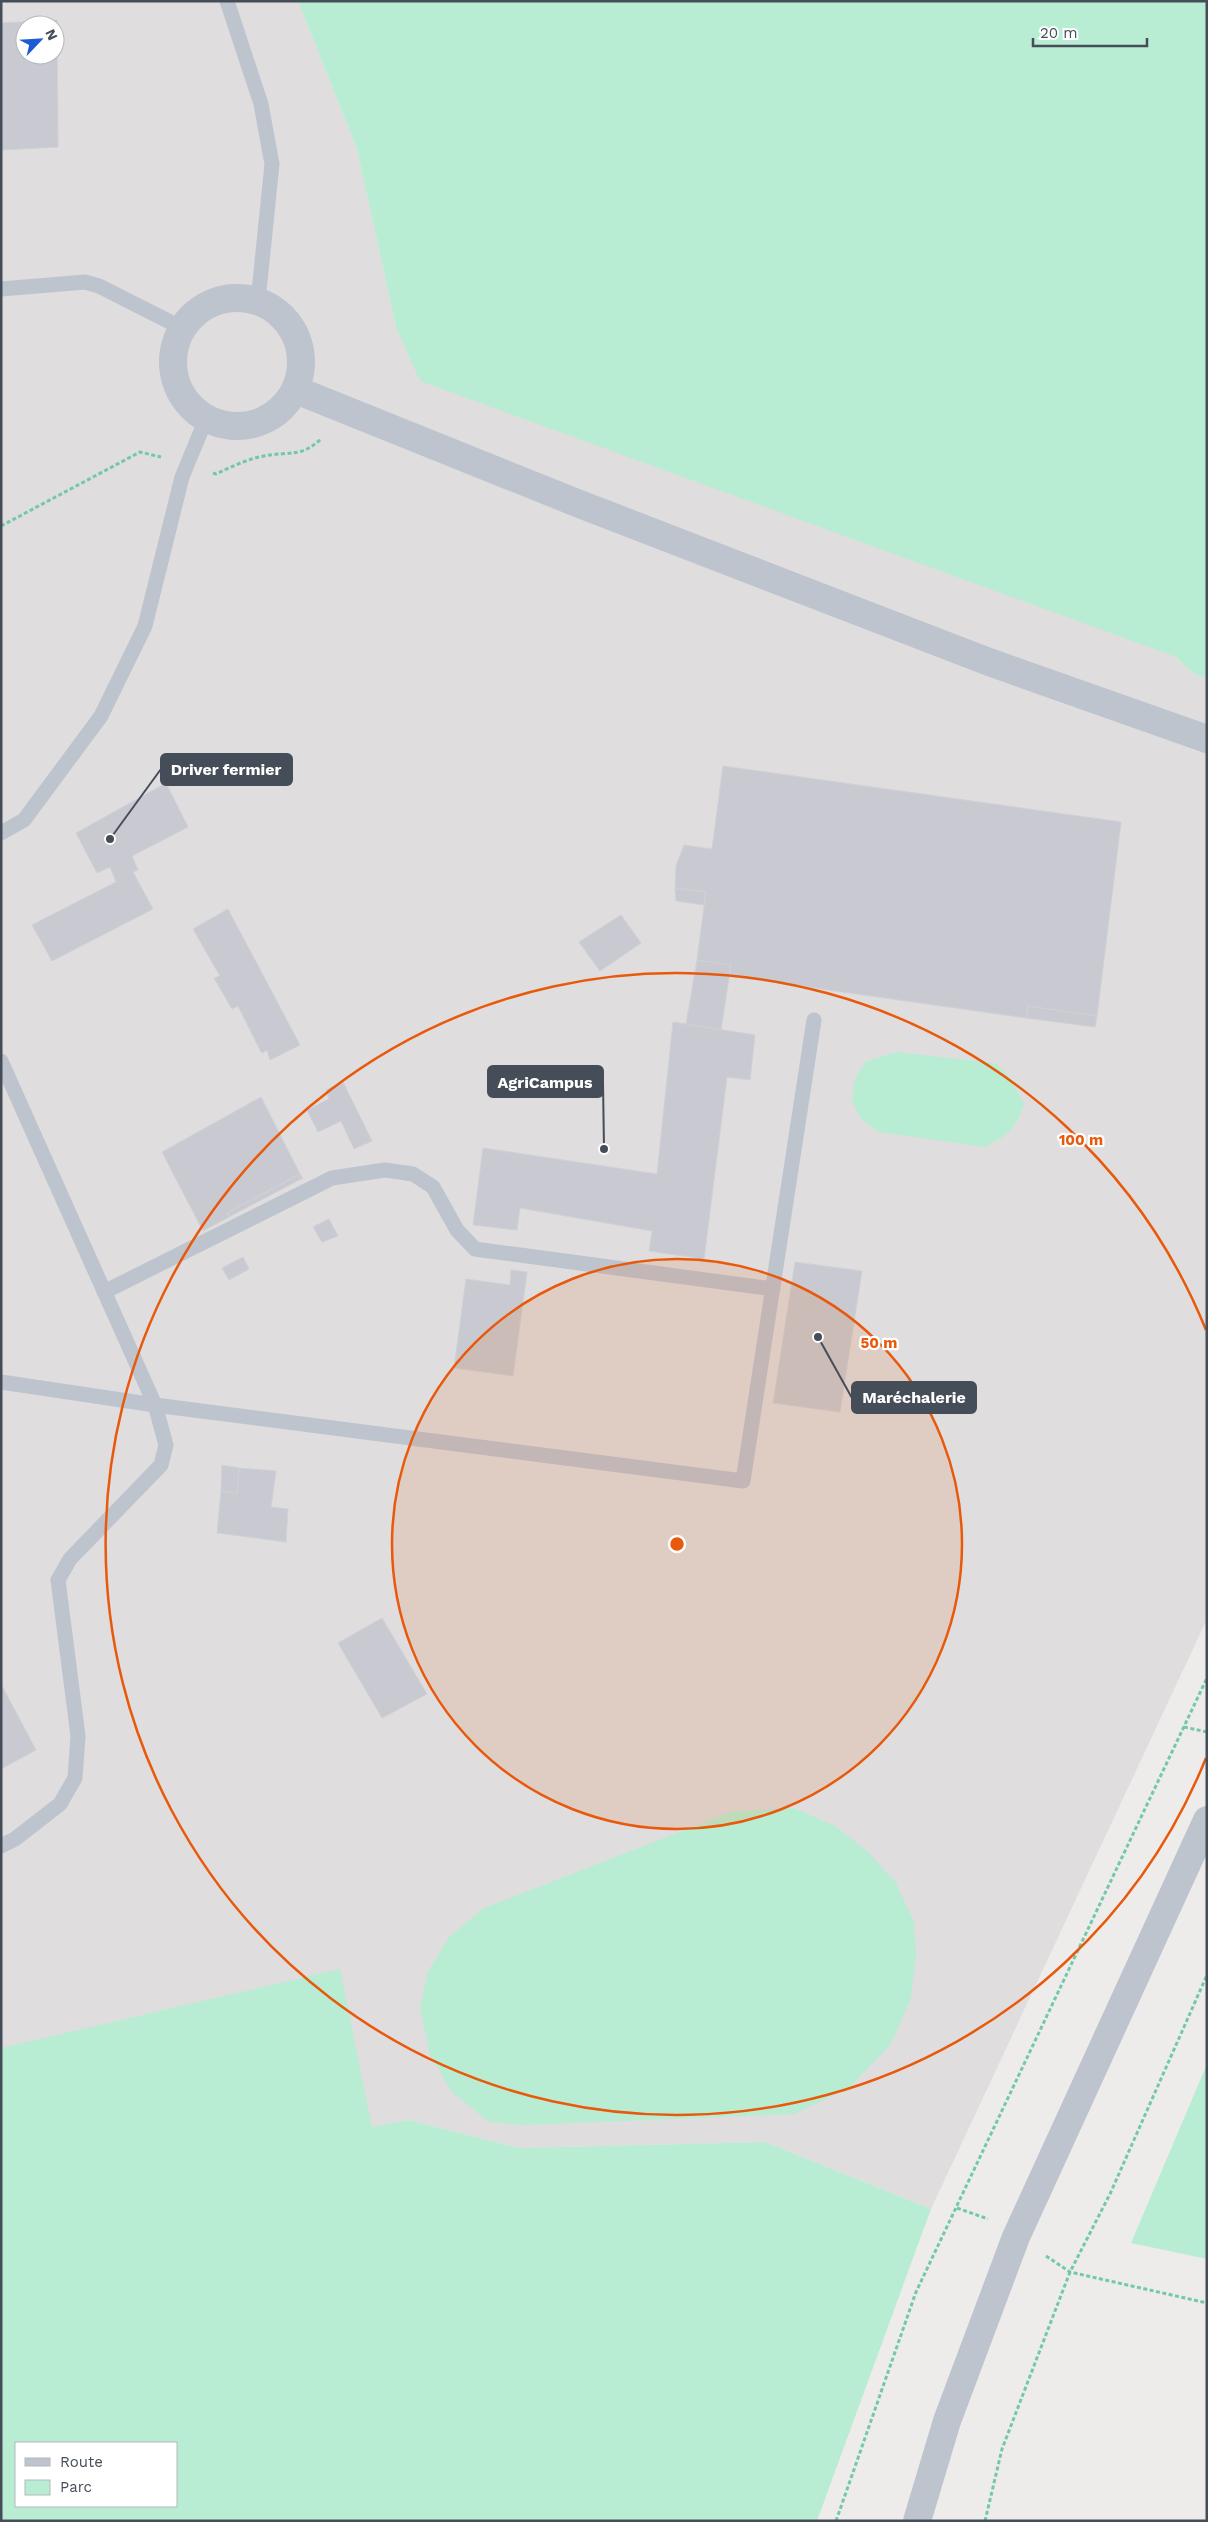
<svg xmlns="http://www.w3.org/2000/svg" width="1208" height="2522" viewBox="0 0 1208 2522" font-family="'Work Sans',sans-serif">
<rect width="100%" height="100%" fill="#eeeceb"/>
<!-- education -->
<path fill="#dfdddd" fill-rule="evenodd" d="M1 1H298L357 149 396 327 1176 657 1193 673 1207 678V1619L931 2209 765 2142 519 2148 409 2120 1 2203ZM25 25H55V55H25Z"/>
<!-- green -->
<path fill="#b9edd3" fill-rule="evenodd" d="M298 1H1207V678L1193 673 1176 657 420 381 396 327 357 149Z
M896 1052 995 1063 1010 1077 1024 1104C1015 1129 1009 1135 985 1147L879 1132 861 1119 852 1101 855 1078 865 1062Z
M794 1808 835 1826 867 1851 895 1881 914 1922 916 1954 911 1998 891 2044 850 2087 795 2114 524 2125 489 2122 452 2092 430 2055 420 2007 428 1971 450 1936 484 1908 734 1811Z
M340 1969 372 2127 409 2120 519 2148 765 2142 931 2209 817 2521H1V2048ZM176 2443V2506H16V2443Z
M1207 2064V2259L1131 2243Z"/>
<!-- building -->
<path fill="#c9cad1" stroke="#cfd1d7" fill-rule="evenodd" d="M57 20 58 147 1 150V23ZM25 25H55V55H25Z
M723 766 1121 822 1097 1016 1028 1006 1026 1018 729 976 731 965 697 960 706 892 675 888 676 866 684 845 712 849Z
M166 783 188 827 132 856 138 870 133 872 153 909 52 961 32 925 116 882 110 867 97 873 76 833Z
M675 888 706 892 704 905 676 901Z
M228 909 300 1045 270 1060 267 1050 262 1053 260 1050 238 1006 232 1009 214 978 220 976 193 929Z
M621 915 641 943 600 971 579 942Z
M697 960 731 965 721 1030 686 1024Z
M1028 1006 1097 1016 1095 1027 1026 1018Z
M673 1022 755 1035 750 1080 727 1077 704 1259 649 1251 652 1231 520 1208 517 1230 473 1225 483 1148 657 1174Z
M343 1082 372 1141 354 1149 341 1121 318 1132 307 1110 329 1099 326 1090Z
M261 1097 300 1174 227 1213 229 1217 203 1231 162 1152Z
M300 1174 303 1178 229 1217 227 1213Z
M329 1219 338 1236 322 1242 313 1227Z
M243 1257 249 1269 229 1280 222 1268Z
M795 1262 862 1271 840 1412 773 1403Z
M511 1270 527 1272 513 1376 454 1368 466 1279 510 1285Z
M222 1465 239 1468 237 1493 221 1491Z
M239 1468 276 1471 271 1507 288 1509 286 1542 217 1533 221 1491 237 1493Z
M382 1618 427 1694 382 1718 338 1643Z
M1 1684 36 1750 1 1769Z"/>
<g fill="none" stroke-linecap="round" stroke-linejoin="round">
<!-- path -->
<path stroke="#72c9a8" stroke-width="3" stroke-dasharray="4 2.5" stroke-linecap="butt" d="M213 473 216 474C231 467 247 459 264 456 290 451 301 458 322 438
M1 526 140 452 161 457
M1184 1727 1207 1732
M957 2208 988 2219
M1046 2256 1070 2272 1207 2303
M836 2521 916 2292 1207 1678
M985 2521 1002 2449 1070 2272 1110 2194 1207 1975"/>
<!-- service -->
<path stroke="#bdc4ce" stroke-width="15" d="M227 1 261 104 272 164 258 301
M1 289 85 282 99 286 182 328
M1 833 24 820 101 716 145 626 182 477 206 419
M1 1061 155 1405 166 1445 161 1465 70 1559 58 1580 78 1736 75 1778 60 1804 15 1839 1 1846
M104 1292 332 1178 385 1170 413 1174 433 1187 457 1230 475 1249 773 1289
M1 1382 155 1405 743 1481 814 1020"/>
<!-- minor -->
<path stroke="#bdc4ce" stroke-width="28" d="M173 362a64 64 0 1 1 128 0a64 64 0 1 1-128 0Z
M296 390 577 503 989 662 1207 739"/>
<!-- tertiary -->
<path stroke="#bdc4ce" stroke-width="28" d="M917 2521 947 2421 1016 2237 1207 1820"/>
</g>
<!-- distance rings -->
<circle cx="677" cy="1544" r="285" fill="#e8590c" fill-opacity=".12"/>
<g fill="none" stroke="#e8590c" stroke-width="2.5">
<circle cx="677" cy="1544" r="285"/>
<path d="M1206 1758A571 571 0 1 1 1206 1330"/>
</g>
<circle cx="677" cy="1544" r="8" fill="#e8590c" stroke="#fff" stroke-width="2.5"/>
<g font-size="15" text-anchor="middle" font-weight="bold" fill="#e8590c" stroke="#fff" stroke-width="4.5" stroke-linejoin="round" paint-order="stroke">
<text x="1081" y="1145">100 m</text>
<text x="879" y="1348">50 m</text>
</g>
<!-- callouts -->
<path fill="none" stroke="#454d58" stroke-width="2" d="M110 839L161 769M604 1149L603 1082M818 1337L852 1398"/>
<g fill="#454d58" stroke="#fff" stroke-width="2">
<circle cx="110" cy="839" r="5"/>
<circle cx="604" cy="1149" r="5"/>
<circle cx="818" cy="1337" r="5"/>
</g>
<g fill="#454d58" stroke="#454d58" stroke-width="2">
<rect x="161" y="754" width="131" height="31" rx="5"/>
<rect x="488" y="1066" width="115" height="31" rx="5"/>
<rect x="852" y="1382" width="124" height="31" rx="5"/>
</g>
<g font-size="16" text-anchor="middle" font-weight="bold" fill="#fff">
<text x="226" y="775">Driver fermier</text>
<text x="545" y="1088">AgriCampus</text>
<text x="914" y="1403">Maréchalerie</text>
</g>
<!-- border -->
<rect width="1208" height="2522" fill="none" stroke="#454d58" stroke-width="5"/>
<!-- legend -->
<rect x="15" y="2442" width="162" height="65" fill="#ffffff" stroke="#b5b8bc"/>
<rect x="25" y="2458" width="25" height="8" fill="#bdc4ce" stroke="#b5b8bc"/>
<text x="60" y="2467" font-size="15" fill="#454d58">Route</text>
<rect x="25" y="2480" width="25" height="15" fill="#b9edd3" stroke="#b5b8bc"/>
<text x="60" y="2492" font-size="15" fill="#454d58">Parc</text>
<!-- north arrow -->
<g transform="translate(40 40) rotate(65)"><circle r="24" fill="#ffffff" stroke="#b5b8bc"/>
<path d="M0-4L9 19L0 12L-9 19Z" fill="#1c5ad7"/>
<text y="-8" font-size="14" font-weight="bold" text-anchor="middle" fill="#454d58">N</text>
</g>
<!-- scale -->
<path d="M1033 38v8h114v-8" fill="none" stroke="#454d58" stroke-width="2.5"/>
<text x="1040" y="38" font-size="15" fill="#454d58" stroke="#ffffff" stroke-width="4" paint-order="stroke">20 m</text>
</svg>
